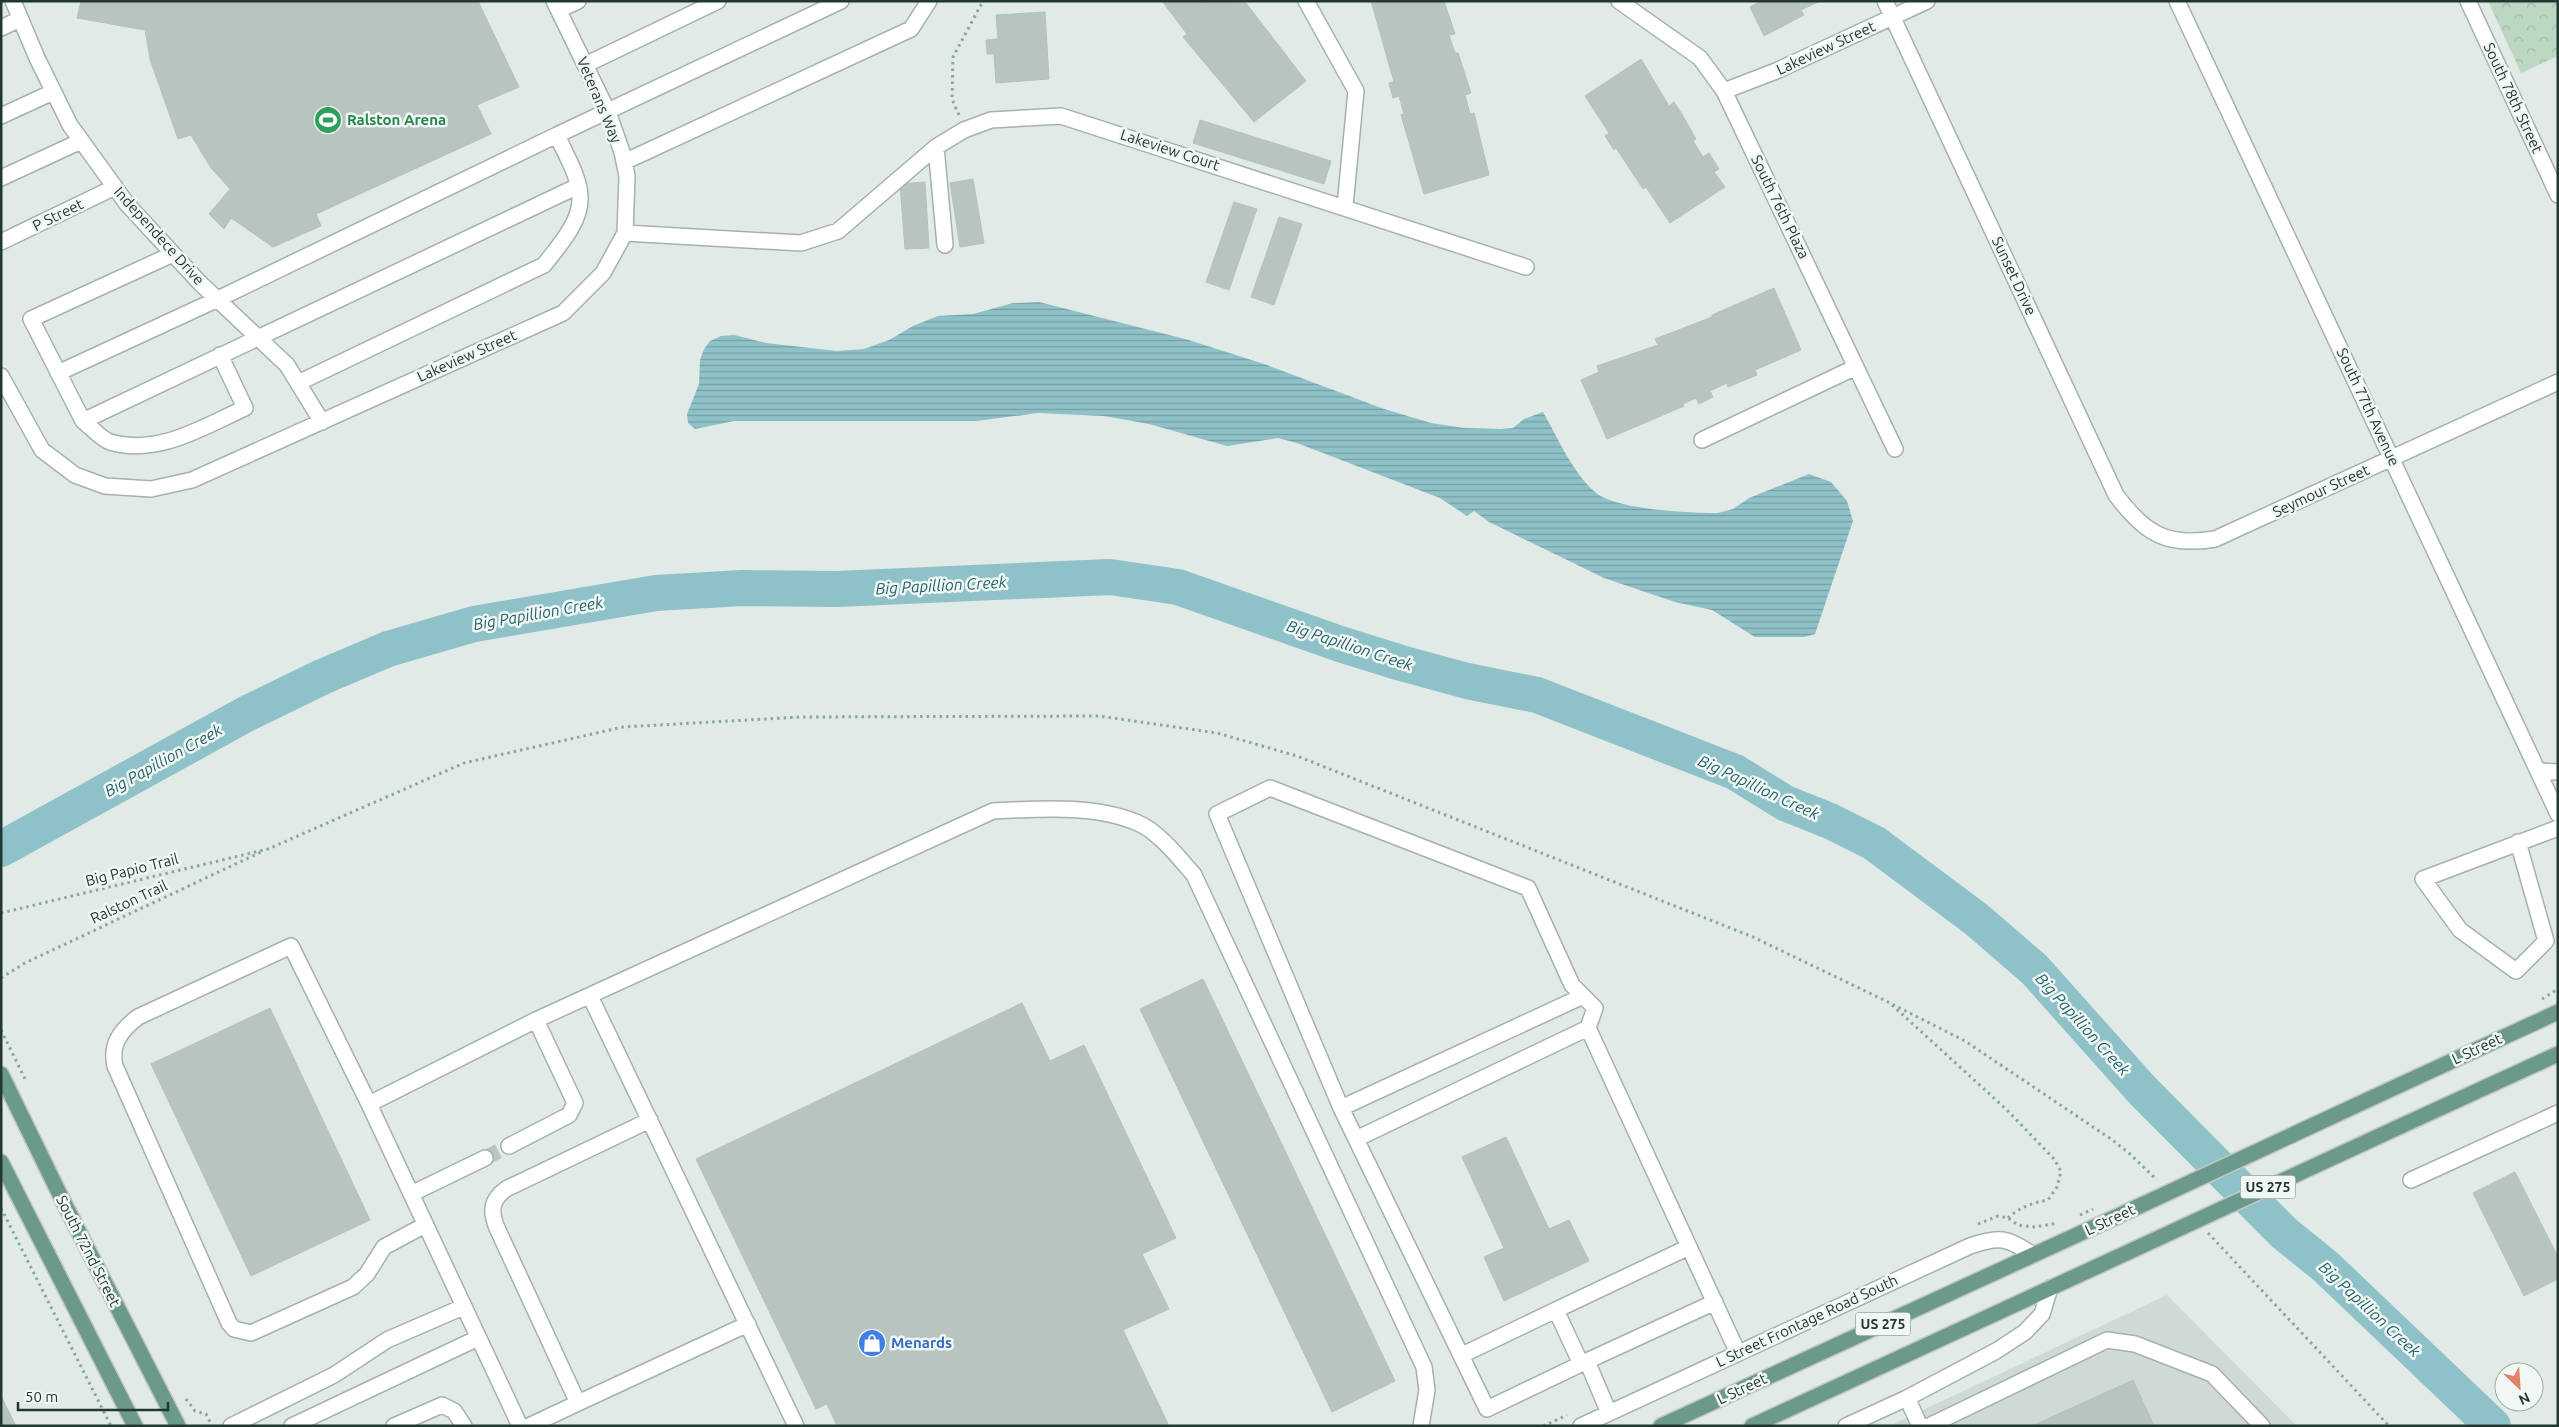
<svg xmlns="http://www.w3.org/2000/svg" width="2559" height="1427" viewBox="0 0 2559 1427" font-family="Ubuntu,sans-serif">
<defs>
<pattern id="park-crowns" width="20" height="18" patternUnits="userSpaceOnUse" patternTransform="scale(1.25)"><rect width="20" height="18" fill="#bcd8c3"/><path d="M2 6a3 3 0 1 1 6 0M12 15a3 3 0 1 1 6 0" fill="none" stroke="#a1baa8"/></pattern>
<pattern id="water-rules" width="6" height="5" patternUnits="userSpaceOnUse" patternTransform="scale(1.25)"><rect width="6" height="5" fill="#8fc1c8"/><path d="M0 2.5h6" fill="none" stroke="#759ea3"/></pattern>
</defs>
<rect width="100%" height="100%" fill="#e1eae6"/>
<!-- built -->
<path fill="#cfd9d5" d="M2167 1295 2297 1426H1889Z"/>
<!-- park -->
<path fill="url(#park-crowns)" d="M2488 1H2558V56L2521 73Z"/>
<!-- water -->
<path fill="url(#water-rules)" d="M1039 302 1189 340 1267 365 1384 409 1431 423 1464 428 1501 429 1513 428 1524 419 1543 412C1558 438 1572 472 1595 492 1615 510 1690 513 1718 513L1733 509 1749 498 1809 474 1831 482 1847 501 1853 521 1815 634 1804 637H1755L1712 610 1675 602 1604 578 1489 522 1474 511 1467 516 1440 498 1297 443 1278 438 1227 446 1149 424 1104 416 1038 413 977 421H734L695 429 688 423 687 414 699 384 700 360 704 349 710 341 721 336 734 335 766 343 837 351 864 349 889 340 913 326 938 316 973 314 1013 303Z"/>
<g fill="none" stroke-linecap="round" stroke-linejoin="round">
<!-- river -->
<path stroke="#8fc1c8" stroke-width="36" d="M1 849 246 714 322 677 388 649 474 624 656 593 742 588 837 589 1110 577 1178 587 1340 644 1401 663 1467 681 1537 695 1735 772 1785 803 1830 821 1874 843 1976 919 2034 969 2142 1090 2284 1233 2325 1266 2493 1426"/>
</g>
<!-- building -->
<path fill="#b7c4bf" stroke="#b4c2bc" d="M81 1H478L519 87 477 105 491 134 316 214 321 226 273 247 231 218 224 229 209 214 230 189 211 168 191 135 178 139 150 59 145 30 77 18Z
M1162 1 1246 3 1306 81 1254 122 1183 37 1187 34Z
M1371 1H1444L1455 34 1449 35 1455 53H1458L1471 93 1465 95 1470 114 1474 113 1489 175 1424 194 1401 115 1404 114 1399 96 1393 98 1389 83 1394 82Z
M1761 1H1820L1801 10 1804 15 1764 36 1750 7Z
M1045 12 1049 79 996 83 994 54H987L986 40 998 39 996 15Z
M1641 59 1669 106 1674 102 1683 116 1696 139 1693 141 1703 157 1709 153 1719 169 1714 172 1725 187 1670 223 1646 187 1643 189 1616 148 1614 150 1605 136 1609 133 1585 96Z
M1200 120 1331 161 1324 184 1193 143Z
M973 179 984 243 960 247 950 183Z
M925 182 929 248 905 249 900 184Z
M1234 202 1257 209 1229 290 1206 282Z
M1279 217 1302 224 1274 305 1251 297Z
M1774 288 1801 350 1755 370 1757 375 1728 387 1727 383 1710 391 1713 397 1699 404 1696 398 1683 404 1684 406 1607 439 1581 380 1599 372 1597 366 1658 345 1655 339 1712 317V315Z
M1203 979 1395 1381 1332 1412 1140 1009Z
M1022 1003 1050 1061 1084 1045 1176 1238 1142 1254 1169 1309 1123 1330 1169 1426H837L827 1404 816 1409 696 1159Z
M270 1008 370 1220 251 1276 151 1064Z
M1506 1137 1549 1229 1569 1220 1589 1261 1504 1301 1484 1257 1504 1248 1462 1157Z
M2515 1172 2558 1257V1279L2524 1296 2473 1193Z
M2133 1380 2154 1426H2032Z
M1 1396 16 1426H1Z"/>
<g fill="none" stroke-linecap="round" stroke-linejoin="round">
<!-- minor-tunnel -->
<path stroke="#bbc6c2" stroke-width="15" stroke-dasharray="15 8" stroke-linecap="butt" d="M485 1158 509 1146"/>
<!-- minor casing -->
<g stroke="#a5b1ac" stroke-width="18">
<path id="minor" d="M13 1 37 58 70 125 127 204 200 283 287 365 322 422
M1306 1 1356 91 1345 206
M1619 1 1700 58 1724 91 1895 449
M1885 1 2116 495C2145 534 2167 547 2215 539L2558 382
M2177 1 2558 814
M2468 1 2558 195
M559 10 578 1
M1 28 20 19
M585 65 718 1
M1724 91 1776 71 1927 1
M1 116 53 92
M936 147 945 245
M624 162 911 29 929 1
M1 178 81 141
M625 233 801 243 838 231 936 147 964 130 991 120 1061 116 1526 267
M1 242 115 187
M220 355 245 408C203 427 158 456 110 442 101 439 91 427 83 421L578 186
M58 373 218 299 557 135
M1 376 42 450 75 475 105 486 151 489 192 480 563 313 603 273 625 233 627 176 622 152 608 112 554 1
M298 383 544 265C558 247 581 222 580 198 580 177 565 154 557 135L841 1
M83 421 31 319 173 254
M1702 440 1856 367
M2538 771 2558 772
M2518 842 2546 941 2516 971 2460 930 2423 879 2558 828
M590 996 796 1426
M1583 996 1341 1108 1217 814 1270 788 1528 888 1572 985 1595 1008 1588 1028
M369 1104 536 1020 993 811C1039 809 1094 804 1138 823 1159 832 1179 858 1194 875L1424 1367 1427 1390 1421 1426
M1341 1108 1356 1139
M509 1146 569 1115 575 1103 536 1020
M2411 1180 2558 1113
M411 1194 485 1158
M425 1225 384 1247 367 1274 353 1287 251 1333 234 1329 229 1323 115 1066C110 1044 121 1030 138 1017L291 946 369 1104 520 1426
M1556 1310 1689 1247
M1462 1355 1556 1310 1581 1364
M1587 1361 1715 1302
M1907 1398 1920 1426
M578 1403 748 1324
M1609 1413 1587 1361 1487 1409 1356 1139 1588 1028 1738 1353
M231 1426 334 1375 387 1340 463 1307
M292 1426 478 1338
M394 1426 442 1405 454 1411 464 1426
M529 1426 578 1403 497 1228C490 1211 491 1200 506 1189L650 1120
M1581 1426 1970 1246C1999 1236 2007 1237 2033 1255
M1846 1426 1907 1398 1996 1351 2025 1332 2042 1314 2050 1288
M1929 1426 2107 1340 2135 1344 2212 1374 2262 1426"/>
</g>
<!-- major casing -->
<g stroke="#c2c7c6" stroke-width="18">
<path id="major" d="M1 1074 61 1197 178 1426
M2374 1097 2558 1012
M2401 1126 2558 1054
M1 1162 135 1426
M1661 1426 2105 1222
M1752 1426 2135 1249"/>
</g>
<!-- path -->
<path stroke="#85a99d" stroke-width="3" stroke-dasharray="2.5 4" stroke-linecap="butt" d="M959 115 952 99 953 57 983 1
M1 913 268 849 464 763 623 727 801 717 1099 716 1217 733 1297 756 1753 937 1888 1002 1965 1041 2111 1139 2130 1154 2157 1180
M1 978 23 964 261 852
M2542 999 2558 989
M1892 1005 2007 1110 2054 1159 2061 1171 2057 1187 2048 1200C2032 1203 2020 1207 2008 1218
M1 1030 25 1079
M1 1208 111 1426
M1978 1224 1998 1216 2008 1218 2018 1225 2035 1227 2058 1223
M2208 1233 2389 1426
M186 1399 195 1411 206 1414 212 1426
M1543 1426 1567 1415"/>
<!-- minor -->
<use href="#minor" stroke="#fff" stroke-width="15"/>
<!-- major -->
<use href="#major" stroke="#6b9a8d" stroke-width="15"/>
<!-- major-bridge casing -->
<g stroke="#c2c7c6" stroke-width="18" stroke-linecap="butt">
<path id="major-bridge" d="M2105 1222 2374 1097
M2135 1249 2401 1126"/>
</g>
<!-- path-bridge -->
<path stroke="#85a99d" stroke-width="3" stroke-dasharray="2.5 4" stroke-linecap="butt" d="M2080 1215 2093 1209"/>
<!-- major-bridge -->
<use href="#major-bridge" stroke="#6b9a8d" stroke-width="15"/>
</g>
<!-- icons -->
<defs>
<g id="stadium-disc" transform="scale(1.4375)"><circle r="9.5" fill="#2e9e5b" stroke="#f1f7f4"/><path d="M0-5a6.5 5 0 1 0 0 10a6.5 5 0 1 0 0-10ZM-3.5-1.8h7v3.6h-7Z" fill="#fff"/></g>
<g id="shop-disc" transform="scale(1.4375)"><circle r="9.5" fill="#3f7fe0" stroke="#f1f7f4"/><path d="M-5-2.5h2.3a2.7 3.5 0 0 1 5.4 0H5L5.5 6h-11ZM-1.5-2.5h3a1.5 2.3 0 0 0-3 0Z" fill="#fff"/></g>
</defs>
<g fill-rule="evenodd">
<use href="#stadium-disc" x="328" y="120"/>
<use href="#shop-disc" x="872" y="1343"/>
</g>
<g text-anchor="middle" stroke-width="5" stroke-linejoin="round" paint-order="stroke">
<!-- shield labels -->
<g fill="#f1f7f4" stroke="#62716c" stroke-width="1">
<rect x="2240.5" y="1175.5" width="55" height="23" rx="4"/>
<rect x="1855.5" y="1312.5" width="55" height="23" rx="4"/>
</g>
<g font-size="14" font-weight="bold" fill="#243832">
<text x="2268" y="1192">US 275</text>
<text x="1883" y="1329">US 275</text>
</g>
<!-- street labels -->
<g font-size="15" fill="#243832" stroke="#f1f7f4">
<text transform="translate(1826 48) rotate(-25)" y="5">Lakeview Street</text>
<text transform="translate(2513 98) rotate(65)" y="5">South 78th Street</text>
<text transform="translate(599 100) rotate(67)" y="5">Veterans Way</text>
<text transform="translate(1170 150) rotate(18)" y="5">Lakeview Court</text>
<text transform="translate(1780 207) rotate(64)" y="5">South 76th Plaza</text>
<text transform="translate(58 215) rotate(-26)" y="5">P Street</text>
<text transform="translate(159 236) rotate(48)" y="5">Independece Drive</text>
<text transform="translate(2014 276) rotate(65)" y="5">Sunset Drive</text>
<text transform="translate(467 356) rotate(-24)" y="5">Lakeview Street</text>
<text transform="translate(2368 407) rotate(65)" y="5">South 77th Avenue</text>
<text transform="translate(2321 491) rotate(-25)" y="5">Seymour Street</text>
<text transform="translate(132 870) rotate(-14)" y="5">Big Papio Trail</text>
<text transform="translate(129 902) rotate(-25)" y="5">Ralston Trail</text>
<text transform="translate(2477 1049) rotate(-25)" y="5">L Street</text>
<text transform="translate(2110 1220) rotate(-25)" y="5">L Street</text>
<text transform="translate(88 1251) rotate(63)" y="5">South 72nd Street</text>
<text transform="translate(1807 1321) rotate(-25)" y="5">L Street Frontage Road South</text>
<text transform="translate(1742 1389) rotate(-25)" y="5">L Street</text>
</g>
<!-- leisure labels -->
<g font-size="15" font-weight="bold" fill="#27864d" stroke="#f1f7f4" text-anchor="start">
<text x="347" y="125">Ralston Arena</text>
</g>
<!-- shop labels -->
<g font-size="15" font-weight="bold" fill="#366cbe" stroke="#f1f7f4" text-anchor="start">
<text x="891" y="1348">Menards</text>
</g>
<!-- water labels -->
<g font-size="16" font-style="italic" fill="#25626c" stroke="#f1f7f4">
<text transform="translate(941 585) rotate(-3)" y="6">Big Papillion Creek</text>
<text transform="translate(538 613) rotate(-10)" y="6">Big Papillion Creek</text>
<text transform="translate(1350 645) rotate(18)" y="6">Big Papillion Creek</text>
<text transform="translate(163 760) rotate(-29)" y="6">Big Papillion Creek</text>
<text transform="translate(1759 787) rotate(25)" y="6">Big Papillion Creek</text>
<text transform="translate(2083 1024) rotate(48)" y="6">Big Papillion Creek</text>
<text transform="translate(2370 1309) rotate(43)" y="6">Big Papillion Creek</text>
</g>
</g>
<!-- border -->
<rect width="2559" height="1427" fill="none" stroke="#243832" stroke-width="5"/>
<!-- north arrow -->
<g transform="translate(2519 1387) rotate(155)"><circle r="24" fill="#f1f7f4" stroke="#9faba6"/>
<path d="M0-4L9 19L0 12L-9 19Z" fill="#e08368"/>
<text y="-8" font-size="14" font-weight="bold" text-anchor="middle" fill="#243832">N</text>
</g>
<!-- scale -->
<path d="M18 1402v8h150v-8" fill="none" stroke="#243832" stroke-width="2.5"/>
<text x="25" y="1402" font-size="15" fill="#243832" stroke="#f1f7f4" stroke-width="4" paint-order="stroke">50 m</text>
</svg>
